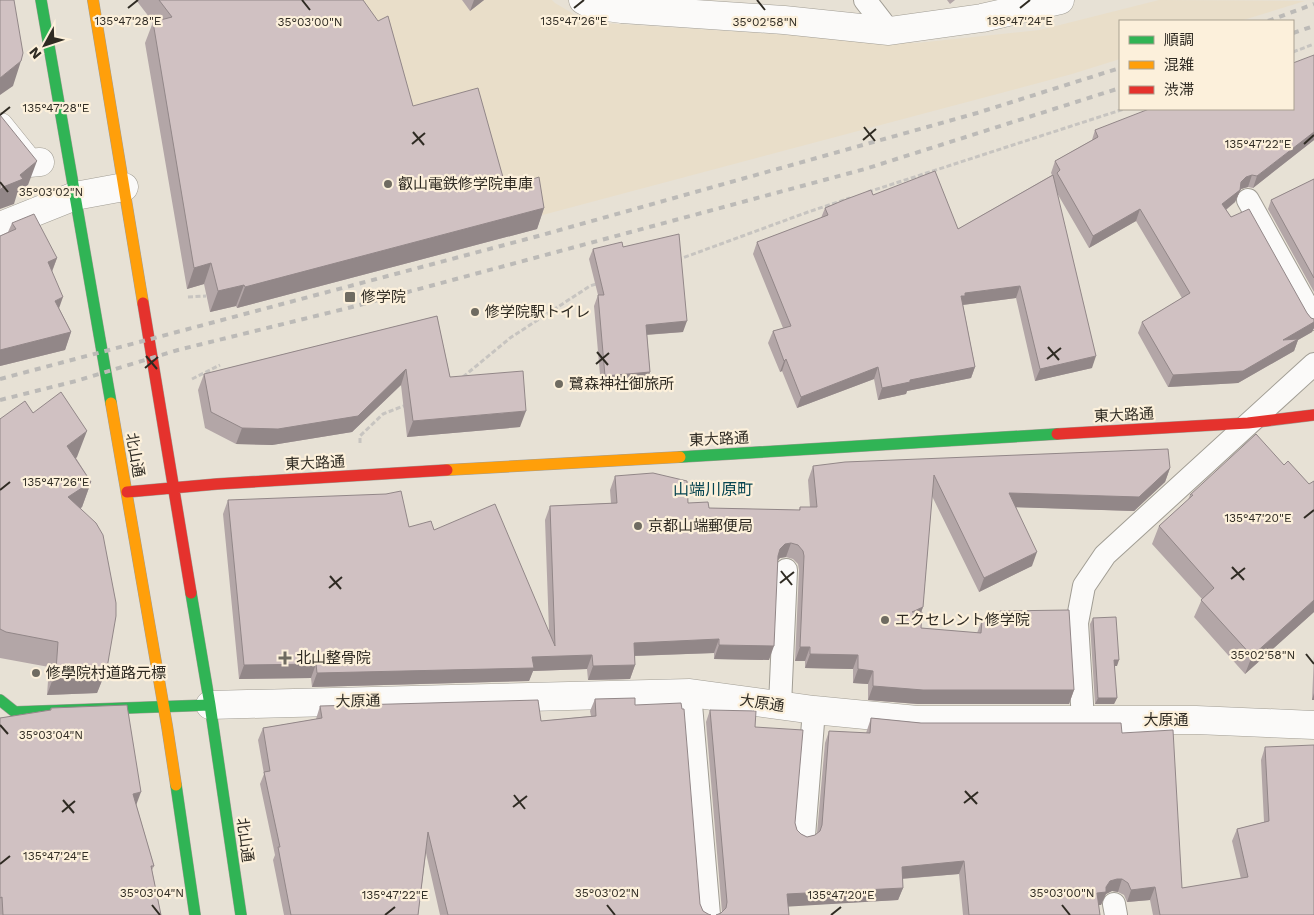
<svg xmlns="http://www.w3.org/2000/svg" width="1314" height="915" viewBox="0 0 1314 915" font-family="'Work Sans','Noto Sans JP',sans-serif">
<rect width="100%" height="100%" fill="#e7e1d5"/>
<!-- built -->
<path fill="#e9dec9" d="M270 0H552L555 3 587 22 917 43 1040 30 1159 0 1305 1 1240 21H1120V59L1072 74 535 217Z"/>
<g fill="none" stroke-linecap="round" stroke-linejoin="round">
<!-- lane casing -->
<g stroke="#a19d94" stroke-width="24">
<path id="lane" d="M865 0 889 31
M1248 200 1314 319
M690 693 709 915
M780 705 786 570
M1083 720 1077 623 1084 586 1105 555 1314 364
M804 836 814 710
M1114 904 1116 915"/>
</g>
<!-- street casing -->
<g stroke="#a19d94" stroke-width="29">
<path id="street" d="M583 0 592 5 622 9 784 20 889 31 982 18 1060 0
M0 127 29 163 40 162
M0 226 75 196 124 187
M210 705 690 693 814 710 917 720H1196L1314 725"/>
</g>
<!-- fast casing -->
<g stroke="#a19d94" stroke-width="12">
<path id="fast" d="M41 0 111 403
M680 457 1057 434
M191 593 210 705 241 915
M0 700 15 712 210 705
M176 785 195 915"/>
</g>
<!-- slow casing -->
<g stroke="#a19d94" stroke-width="12">
<path id="slow" d="M93 0 143 303
M111 403 167 726 176 785
M447 470 680 457"/>
</g>
<!-- jam casing -->
<g stroke="#a19d94" stroke-width="12">
<path id="jam" d="M143 303 191 593
M1057 434 1248 423 1314 415
M127 492 217 484 447 470"/>
</g>
<!-- path -->
<path stroke="#c7c4c0" stroke-width="3" stroke-dasharray="5 2.5" stroke-linecap="butt" d="M1293 52 1314 44
M868 192 1124 109
M677 260 808 212 850 198
M188 297 206 296
M463 377 510 338 590 286 599 283
M192 379 220 365
M360 443V436L383 414 406 405"/>
<!-- lane -->
<use href="#lane" stroke="#fbfaf9" stroke-width="22"/>
<!-- street -->
<use href="#street" stroke="#fbfaf9" stroke-width="28"/>
<!-- fast -->
<use href="#fast" stroke="#30b455" stroke-width="11"/>
<!-- slow -->
<use href="#slow" stroke="#ff9f0a" stroke-width="11"/>
<!-- jam -->
<use href="#jam" stroke="#e5322d" stroke-width="11"/>
<!-- rail -->
<path stroke="#bcbab7" stroke-width="4" stroke-dasharray="6 6" stroke-linecap="butt" d="M1268 21 1314 4
M1293 33 1314 26
M0 379 542 235 977 113 1120 68
M0 400 76 381 178 350 352 307 865 169 1120 88"/>
</g>
<!-- wall -->
<path fill="#b3a6a7" d="M136 0H363L413 106 506 188 544 208 537 229 237 308 236 306 210 312 204 284 187 289 145 43 153 22Z
M462 0H484L470 11Z
M947 0H955L950 4Z
M1314 55V140L1253 188 1248 187 1241 189 1240 191 1235 202 1226 210 1231 217 1307 313 1311 318 1314 319V328L1312 332 1298 340 1294 351 1238 383 1168 387 1138 333 1142 322 1182 298 1136 221 1089 248 1057 193 1092 368 1035 381 1016 298 963 305 975 367 971 378 907 391 906 394 878 400 874 379 797 408 782 371 780 372 768 343 773 331 783 328 753 254 757 242 821 218 825 208 873 195 958 229 1052 175 1051 173 1055 161 1092 140 1095 130 1293 109Z
M1314 179V292L1268 209 1271 200Z
M12 223 57 258 52 272 59 308 71 332 65 350 0 366V236L8 232Z
M623 247 683 332 647 335 650 372 646 382 601 386 594 306 598 295 589 259 593 249Z
M437 316 450 377 520 427 407 437 401 385 352 432 272 445 236 444 205 428 198 390 204 374Z
M33 413 77 457 76 458 91 482 82 507 81 508 107 668 97 693 47 695 49 667 0 658V419Z
M813 466 1170 468 1165 482 1134 511 1016 507 1032 566 979 592 932 496 923 607 921 612V628L977 633 982 620 996 621 1000 611 1074 690 1069 704H918L868 700V684L853 683V669L805 668V661H795L799 570 798 564 793 559 786 557 780 558 778 560 769 660 714 659V653L635 656V665L630 679 588 680 587 669 533 671 529 681 312 687 311 678 239 679 223 514 228 500 409 527 434 530 549 631 545 520 550 506 611 503 610 490 615 476 688 503 709 508 799 510 800 507H810L808 480Z
M1190 495 1314 612 1245 674 1194 617 1202 599 1152 544 1159 526 1188 500Z
M1093 618 1117 666H1114L1117 698 1114 704H1095L1090 624Z
M1314 655V700H1312Z
M595 699 635 705 700 904 703 911 708 914 711 915H440L426 853 418 915H284L273 860 275 855 260 784 264 774 258 740 263 728 316 719 320 706 541 721 591 716 590 711Z
M51 708 136 804 154 866 152 870 161 915H0V718L50 710Z
M710 710 755 727 795 823 797 830 801 834 807 837 815 835 817 833 825 743 829 731 866 733 871 718 921 723 1122 733 1182 888 1241 879 1232 841 1237 829 1264 822 1261 760 1265 747 1314 915H1153L1150 900 1127 902 1124 895 1118 892 1112 891 1106 894 1101 905H1098L1100 915H963L959 874 902 879 903 888 898 900 788 906 721 913 722 912 706 722Z"/>
<!-- shaded-wall -->
<path fill="#928788" d="M474 0H484L470 11Z
M21 61 13 86 0 95V78Z
M1314 132V140L1253 188 1257 176Z
M37 161 28 185 17 194 14 204 0 209V190Z
M1252 175 1248 187 1241 189 1240 191 1235 202 1218 216 1222 204 1246 177Z
M544 208 537 229 237 308 245 287Z
M1140 209 1136 221 1089 248 1093 236Z
M57 258 50 276 48 262Z
M211 263 204 284 187 289 194 268Z
M244 285 236 306 210 312 218 291Z
M1020 286 1016 298 962 305 961 296 965 293Z
M63 297 57 314 55 301Z
M687 321 683 332 642 335 646 325Z
M1314 322V328L1312 332 1298 340 1294 351 1238 383 1168 387 1173 375 1283 340Z
M71 332 65 350 0 366V350Z
M1096 356 1092 368 1035 381 1040 369Z
M786 359 782 371 780 372 784 361Z
M878 367 874 379 797 408 801 397Z
M975 367 971 378 907 391 906 394 878 400 882 388 910 380Z
M406 369 401 385 352 432 272 445 236 444 242 428Z
M650 372 646 382 601 386 605 376Z
M526 411 520 427 407 437 413 421Z
M87 431 77 457 58 471 67 446Z
M1170 468 1165 482 1134 511 1004 507 1009 493Z
M91 482 82 507 59 522 68 497Z
M791 543 786 557 780 558 775 563 780 549 785 544Z
M1037 552 1032 566 979 592 984 578Z
M1314 600V612L1245 674 1252 656Z
M923 607 918 621 912 612Z
M719 639 714 653 629 656 634 643Z
M719 645 774 646 769 660 714 659Z
M800 647H810L805 661H795Z
M810 654 858 655 853 669 805 668Z
M592 655 587 669 533 671 529 681 312 687 317 673 532 657Z
M1114 660H1119L1117 666H1112Z
M316 664 311 678 239 679 244 665Z
M635 665 630 679 588 680 593 666Z
M107 668 97 693 47 695 56 670Z
M858 669 873 671 868 684 853 683Z
M873 686 1074 690 1069 704H918L868 700Z
M1314 693V700H1312Z
M1098 698H1117L1114 704H1095Z
M141 792 134 811 133 794Z
M964 861 959 874 897 879 902 867Z
M1117 879H1122L1118 892 1112 891 1106 894 1101 905H1092L1097 893 1106 887 1110 881Z
M1155 887 1150 900 1127 902 1131 890Z
M903 888 898 900 782 907 787 894Z"/>
<!-- building -->
<path fill="#d0c1c2" stroke="#928788" d="M0 0H14L23 53 21 61 0 78Z
M159 0H363L378 21 388 16 413 106 478 88 506 188 539 177 544 208 245 287 244 285 218 291 211 263 194 268 153 22 172 17Z
M1314 55V132L1257 176 1252 175 1246 177 1241 182 1240 190 1222 204 1231 217 1249 209 1307 313 1311 318 1314 319V322L1283 340 1298 339 1243 371 1173 375 1142 322 1190 293 1140 209 1093 236 1057 173 1060 170 1055 161 1098 137 1095 130 1149 109H1293V63Z
M0 115 37 161 20 175 23 179 3 187 0 190Z
M935 171 958 229 1053 175 1096 356 1040 369 1020 286 965 293V296H961L975 367 910 380V382L882 388 878 367 801 397 786 359 784 361 773 331 791 326 757 242 828 215 825 208 844 200 871 190 873 195Z
M1314 179V278L1271 200Z
M34 214 57 258 48 262 63 297 55 301 71 332 0 350V236L16 229 12 223Z
M679 234 687 321 646 325 650 372 605 376 598 295H604L593 249 622 242 623 247Z
M437 316 450 377 523 371 526 411 413 421 406 369 358 416 278 429 242 428 211 412 204 374Z
M61 392 87 431 67 446 91 482 68 497 96 523 103 535 116 603V616L107 668 56 670 58 642 6 632 0 629V419L25 401 33 413Z
M1256 434 1284 465 1288 461 1309 484 1314 481V600L1252 656 1201 600 1214 588 1159 526 1193 495H1190Z
M1168 449 1170 468 1139 497 1009 493 1037 552 984 578 934 475 923 607 912 612H922L921 628 981 633 982 620 1005 621 1000 611 1069 610 1074 690H923L873 686V671L858 669V655L810 654V647H800L804 556 803 551 798 545 791 543 785 544 780 549 778 556 774 646 719 645V639L634 643 635 665 593 666 592 655 532 657 534 668 317 673 316 664 244 665 228 500 386 494 401 491 409 527 431 521 434 530 495 504 555 646 550 506 617 503 615 476 653 473 687 481 688 503 708 502 709 508 800 510V507H817L813 466 845 462Z
M1116 617 1119 660H1114L1117 698H1098L1093 618Z
M635 698V705L681 703 682 709H684L700 904 703 911 708 914 711 915H448L428 832 418 915H291L278 847H280L264 772 270 771 263 728 322 718 320 706 538 700 541 721 596 716 595 699Z
M127 705 141 792 133 794 154 866H151L161 915H3L2 897 0 898V718L51 710V708Z
M710 710 756 711 755 727 803 730 795 823 797 830 801 834 807 837 815 835 820 831 822 825 829 731 870 733 871 718 921 723H1121L1122 733 1173 730 1182 888 1248 877 1237 829 1269 821 1265 747 1314 745V915H1160L1155 887 1131 890 1128 883 1122 879H1117L1110 881 1106 887V892L1097 893 1100 915H969L964 861 902 867 903 888 787 894 789 915H716L721 913 726 908 727 902Z"/>
<!-- ticks -->
<path fill="none" stroke="#2f2b23" stroke-width="2" d="M302 0 310 10M757 0 765 10M128 8 138 0M574 8 584 0M1020 8 1030 0M0 115 10 107M864 127 875 141M413 132 424 145M863 140 876 129M412 144 425 133M1304 144 1314 135M0 182 8 192M1048 347 1059 360M597 352 608 365M146 356 157 369M1047 359 1061 348M596 364 609 353M145 368 158 357M0 490 10 482M1304 518 1314 510M1232 567 1244 580M781 571 792 585M330 576 341 589M1231 579 1245 568M780 583 794 572M329 588 342 577M1306 654 1314 664M0 725 8 734M965 791 977 804M514 795 525 809M63 800 74 813M964 803 978 792M513 807 527 796M62 812 75 801M0 864 10 856M152 905 160 915M607 905 615 915M1062 905 1070 915M385 915 395 907M831 915 841 907"/>
<!-- markers -->
<g fill="#6f6b61" stroke="#fcf0db" stroke-width="2">
<circle cx="388" cy="184" r="5"/>
<rect x="344" y="291" width="12" height="12" rx="2.5"/>
<circle cx="475" cy="312" r="5"/>
<circle cx="559" cy="384" r="5"/>
<circle cx="638" cy="526" r="5"/>
<circle cx="885" cy="620" r="5"/>
<path d="M282.5 650.5h5v5h5v5h-5v5h-5v-5h-5v-5h5z"/>
<circle cx="36" cy="673" r="5"/>
</g>
<g text-anchor="middle" stroke-width="4.5" stroke-linejoin="round" paint-order="stroke">
<!-- poi labels -->
<g font-size="15" fill="#2f2b23" stroke="#fcf0db" text-anchor="start">
<text x="398" y="189">叡山電鉄修学院車庫</text>
<text x="361" y="302">修学院</text>
<text x="485" y="317">修学院駅トイレ</text>
<text x="569" y="389">鷺森神社御旅所</text>
<text x="648" y="531">京都山端郵便局</text>
<text x="895" y="625">エクセレント修学院</text>
<text x="296" y="663">北山整骨院</text>
<text x="46" y="678">修學院村道路元標</text>
</g>
<!-- street labels -->
<g font-size="15" fill="#2f2b23" stroke="#fcf0db">
<text transform="translate(1124 415) rotate(-3)" y="5">東大路通</text>
<text transform="translate(719 439) rotate(-3)" y="5">東大路通</text>
<text transform="translate(135 455) rotate(80)" y="5">北山通</text>
<text transform="translate(315 463) rotate(-3)" y="5">東大路通</text>
<text transform="translate(358 701) rotate(-1)" y="5">大原通</text>
<text transform="translate(762 703) rotate(8)" y="5">大原通</text>
<text x="1166" y="725">大原通</text>
<text transform="translate(245 840) rotate(82)" y="5">北山通</text>
</g>
<!-- neighbourhood labels -->
<g font-size="16" fill="#084551" stroke="#fcf0db">
<text x="713" y="495">山端川原町</text>
</g>
</g>
<g font-size="12" text-anchor="middle" fill="#2f2b23" stroke="#fcf0db" stroke-width="4.5" stroke-linejoin="round" paint-order="stroke">
<text x="128" y="25">135°47'28"E</text>
<text x="574" y="25">135°47'26"E</text>
<text x="1020" y="25">135°47'24"E</text>
<text x="310" y="26">35°03'00"N</text>
<text x="765" y="26">35°02'58"N</text>
<text x="56" y="112">135°47'28"E</text>
<text x="1258" y="148">135°47'22"E</text>
<text x="51" y="196">35°03'02"N</text>
<text x="56" y="486">135°47'26"E</text>
<text x="1258" y="522">135°47'20"E</text>
<text x="1263" y="659">35°02'58"N</text>
<text x="51" y="739">35°03'04"N</text>
<text x="56" y="860">135°47'24"E</text>
<text x="152" y="897">35°03'04"N</text>
<text x="607" y="897">35°03'02"N</text>
<text x="1062" y="897">35°03'00"N</text>
<text x="395" y="899">135°47'22"E</text>
<text x="841" y="899">135°47'20"E</text>
</g>
<!-- legend -->
<rect x="1119" y="20" width="175" height="90" fill="#fcf0db" stroke="#aaa191"/>
<rect x="1129" y="36" width="25" height="8" fill="#30b455" stroke="#aaa191"/>
<text x="1164" y="45" font-size="15" fill="#2f2b23">順調</text>
<rect x="1129" y="61" width="25" height="8" fill="#ff9f0a" stroke="#aaa191"/>
<text x="1164" y="70" font-size="15" fill="#2f2b23">混雑</text>
<rect x="1129" y="86" width="25" height="8" fill="#e5322d" stroke="#aaa191"/>
<text x="1164" y="95" font-size="15" fill="#2f2b23">渋滞</text>
<!-- north arrow -->
<g transform="translate(45 45) rotate(230)" stroke="#fcf0db" stroke-width="4" paint-order="stroke">
<path d="M0-4L9 19L0 12L-9 19Z" fill="#2f2b23"/>
<text y="-8" font-size="14" font-weight="bold" text-anchor="middle" fill="#2f2b23">N</text>
</g>
</svg>
